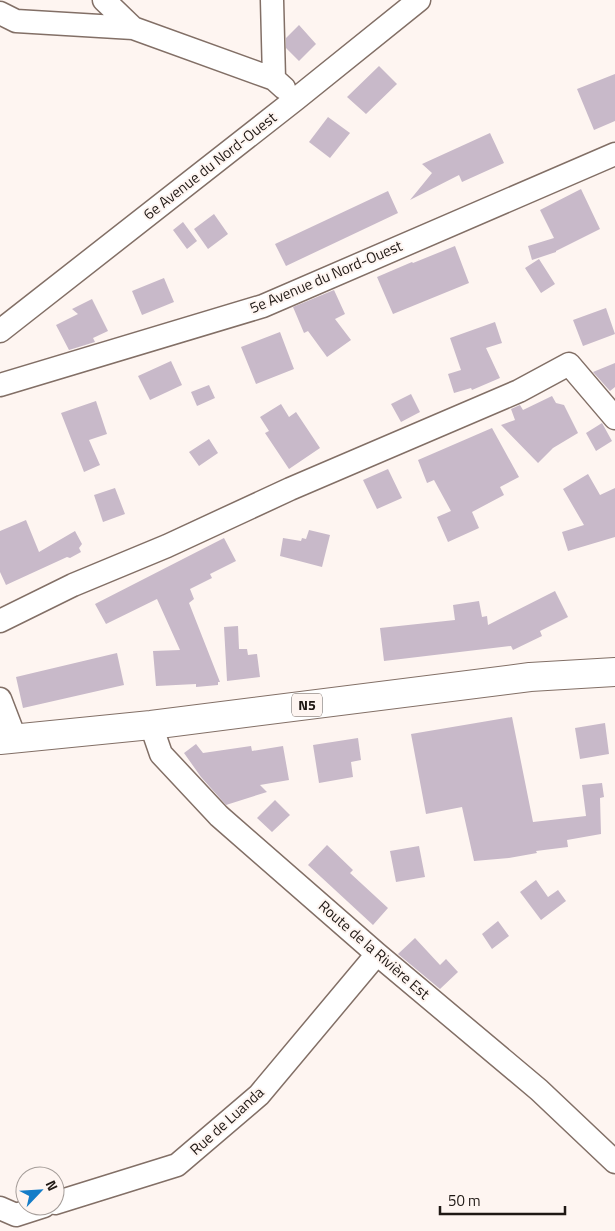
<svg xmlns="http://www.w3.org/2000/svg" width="615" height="1231" viewBox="0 0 615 1231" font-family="'Titillium Web',sans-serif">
<rect width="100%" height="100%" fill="#fef5f1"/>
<!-- building -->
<path fill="#c8b9c9" d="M299 25 316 44 299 61 286 48V38Z
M379 66 397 84 366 114 347 97Z
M615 74V121L594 130 577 89Z
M328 117 350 133 330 158 309 142Z
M490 133 504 163 462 182 459 175 410 200 432 173 422 164Z
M581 189 600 229 556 251V252L532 260 528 246 554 238 540 210Z
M388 191 398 213 286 266 275 244Z
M214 214 228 234 208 249 194 229Z
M183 222 197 241 187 249 173 230Z
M455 246 469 283 393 314 377 277 412 262 413 263Z
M539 259 555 284 541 293 525 268Z
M164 278 174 302 142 315 132 291Z
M334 290 345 314 335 319 351 340 327 357 308 331 304 333 293 307Z
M92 299 108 331 93 338 95 342 69 350 56 325 78 314 72 309Z
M606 308 615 334 583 346 573 320Z
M495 322 502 343 486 348 500 378 472 390 471 388 454 393 448 374 461 370 450 338Z
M280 332 294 369 256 384 241 347Z
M171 361 182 385 150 400 138 376Z
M615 363V387L610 391 593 372Z
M209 385 215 398 197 406 191 392Z
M411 394 420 412 401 422 391 404Z
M552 396 556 403 564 405 578 433 553 448 538 463 501 425 515 420 511 409 520 405 523 410Z
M96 401 107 434 89 440 100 465 84 472 61 413Z
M281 404 289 417 296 412 320 448 289 469 265 433 269 431 260 417Z
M602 423 612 441 596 451 586 433Z
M492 428 519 477 500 487 504 495 472 512 479 528 448 542 437 517 451 511 434 480 427 483 418 460Z
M209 439 218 453 199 466 189 452Z
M388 469 402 498 377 509 363 480Z
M588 474 600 495 615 488V537L568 551 562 532 584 525 563 489Z
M115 488 125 514 103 522 94 495Z
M26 520 39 552 75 531 82 544 79 548 81 552 70 558 67 557 6 585 0 572V531Z
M309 530 330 535 322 567 280 556 283 538 301 541 302 538 306 539Z
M224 538 236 561 210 574 212 578 190 589 194 599 189 603 220 682H218V685L196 687V684L156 686 153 651 180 650 157 599 106 624 95 604Z
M555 591 568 617 540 631 542 636 513 650 511 646 384 661 380 628 455 620 453 605 479 601 482 617 487 616 488 625Z
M238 626 239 649H247L248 655 257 654 260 677 227 681 224 627Z
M117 653 124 685 23 708 16 677Z
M512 717 533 822 586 816 582 785 602 783 604 797 600 798 601 834 567 840 568 847 536 851 537 853 509 858 474 861 462 807 426 814 411 734Z
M605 723 609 754 580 759 575 728Z
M358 738 361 760 351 762 353 777 319 783 313 745Z
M196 744 203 753 251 746 252 751 283 746 289 780 260 785 267 792 226 805 201 777 184 753Z
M275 800 290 815 272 832 257 818Z
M327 845 353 870 350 873 388 908 373 925 308 865Z
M419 846 425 877 396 882 390 851Z
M536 880 548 897 558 890 566 901 541 920 520 892Z
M498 921 509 936 492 949 482 934Z
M415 938 440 965 446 959 458 972 440 989 398 954Z"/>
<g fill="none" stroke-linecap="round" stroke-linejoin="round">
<!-- minor casing -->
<g stroke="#826f66" stroke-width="25">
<path id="minor" d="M104 0 133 28 274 79
M272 0 274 79 284 88
M0 13 16 21 133 28
M0 331 296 99 419 0
M0 385 263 306 615 154
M0 621 73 585 167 546 290 489 519 391 569 364 615 418
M0 699 15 738
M151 725 161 754 219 816 377 954 539 1090 615 1162
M55 1203 177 1165 259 1095 377 954
M0 1208 16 1215 44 1206"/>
</g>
<!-- highway casing -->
<g stroke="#826f66" stroke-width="30">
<path id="highway" d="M0 740 151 725 530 677 615 672"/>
</g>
<!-- minor -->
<use href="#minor" stroke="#fff" stroke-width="22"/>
<!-- highway -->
<use href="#highway" stroke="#fff" stroke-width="28"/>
</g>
<g text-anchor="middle" stroke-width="4" stroke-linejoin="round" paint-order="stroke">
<!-- shield labels -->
<rect fill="#fef5f1" stroke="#625a56" stroke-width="1" x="292" y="693.5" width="30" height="23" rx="4"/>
<g font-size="14" font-weight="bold" fill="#1f1814">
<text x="307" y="710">N5</text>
</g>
<!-- street labels -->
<g font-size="15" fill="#1f1814" stroke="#fef5f1">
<text transform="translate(210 166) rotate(-38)" y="5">6e Avenue du Nord-Ouest</text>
<text transform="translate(326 277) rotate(-23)" y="5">5e Avenue du Nord-Ouest</text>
<text transform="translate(374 950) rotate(41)" y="5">Route de la Rivière Est</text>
<text transform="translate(227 1121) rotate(-42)" y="5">Rue de Luanda</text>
</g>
</g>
<!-- north arrow -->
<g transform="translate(40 1191) rotate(65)"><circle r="24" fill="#fef5f1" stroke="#a59d99"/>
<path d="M0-4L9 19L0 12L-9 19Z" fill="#147dc8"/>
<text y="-8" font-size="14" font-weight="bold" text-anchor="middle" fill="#1f1814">N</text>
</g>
<!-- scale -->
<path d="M440 1206v8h125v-8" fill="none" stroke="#1f1814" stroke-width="2.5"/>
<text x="448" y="1206" font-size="15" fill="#1f1814" stroke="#fef5f1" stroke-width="4" paint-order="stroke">50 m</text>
</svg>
